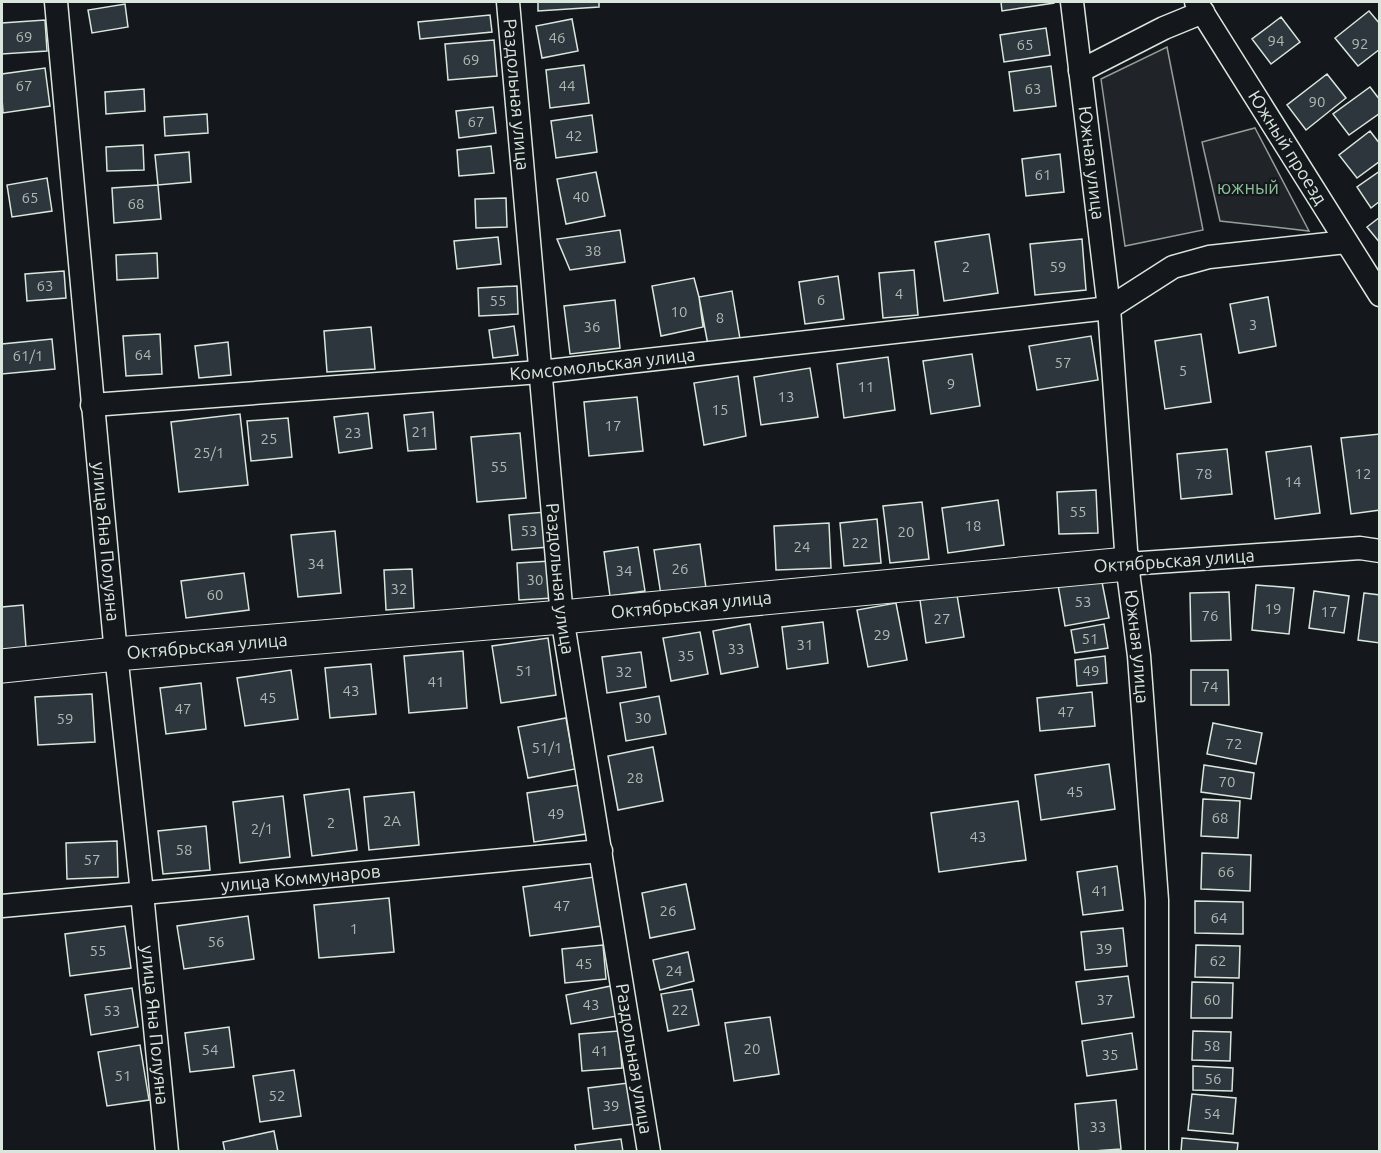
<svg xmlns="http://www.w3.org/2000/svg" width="1381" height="1153" viewBox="0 0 1381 1153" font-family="Ubuntu,sans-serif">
<rect width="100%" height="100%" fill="#14181c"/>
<!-- green -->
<path fill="#202428" stroke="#939e99" stroke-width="1.5" d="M1167 47 1203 230 1125 246 1101 79Z
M1255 128 1309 231 1220 221 1202 142Z"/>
<!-- building -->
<path fill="#2c363c" stroke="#d8e6dc" stroke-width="1.5" d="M538 2H599V7L538 11Z
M1001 2H1054V3L1002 11Z
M125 4 128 27 92 33 88 10Z
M1369 11 1380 24V49L1358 66 1335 38Z
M490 15 492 32 420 39 418 22Z
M1281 17 1300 42 1271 64 1252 39Z
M572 19 578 51 542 58 536 26Z
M45 20 47 51 2 54V23Z
M1046 28 1050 55 1004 62 1000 35Z
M494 40 497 76 448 80 445 44Z
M584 65 589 103 550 108 546 70Z
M1051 66 1056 106 1014 111 1009 72Z
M45 68 50 106 3 113 2 98V74Z
M1327 74 1346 98 1306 130 1287 105Z
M1370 87 1380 100V113L1349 135 1333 114Z
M144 89 145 111 106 114 105 92Z
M493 107 496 133 459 138 456 111Z
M207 114 208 133 165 136 164 117Z
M592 115 597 152 556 158 551 121Z
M1370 131 1380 144V161L1357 178 1339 155Z
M143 145 144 170 107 171 106 147Z
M491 146 494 173 459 176 457 150Z
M189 152 191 182 158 185 155 155Z
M1060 154 1064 192 1026 196 1022 159Z
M1380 171V201L1371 208 1357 187Z
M596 172 605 216 566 224 557 179Z
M47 178 52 211 12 217 7 185Z
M158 185 161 219 114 223 112 188Z
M506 198 507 227 476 228 475 199Z
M1380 217V243L1367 227Z
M620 230 625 262 570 270 557 239Z
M989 234 998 293 944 301 935 242Z
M498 237 501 264 457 269 454 241Z
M1082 239 1086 290 1035 295 1030 244Z
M157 253 158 278 117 280 116 255Z
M914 270 918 315 883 318 879 273Z
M64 271 66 298 27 301 25 274Z
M838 276 844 319 805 324 799 282Z
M694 278 699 297 703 327 661 336 652 286Z
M517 286 518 314 479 316 478 288Z
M732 291 740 339 708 345 699 297Z
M1268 297 1276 346 1239 353 1230 304Z
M615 300 620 348 570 354 564 306Z
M514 326 518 355 493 358 489 330Z
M371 327 375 369 327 372 324 331Z
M160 334 162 374 126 376 123 336Z
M1201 334 1211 402 1165 409 1155 341Z
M1091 336 1098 380 1037 390 1029 346Z
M52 339 55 369 2 374V344Z
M228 342 231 375 199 378 195 346Z
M972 354 980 406 931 414 923 361Z
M888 357 895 410 844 418 837 364Z
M810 368 818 417 761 425 754 377Z
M738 376 746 436 704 445 694 383Z
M637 397 643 451 589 456 584 402Z
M433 412 436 449 408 451 404 415Z
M368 413 372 448 339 453 334 417Z
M240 414 248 485 179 492 171 422Z
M288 418 292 457 251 461 247 421Z
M520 433 526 498 477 502 471 437Z
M1380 434V510L1351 514 1341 438Z
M1311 446 1320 513 1275 519 1266 452Z
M1227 449 1232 494 1181 499 1177 454Z
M1096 490 1098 533 1059 534 1057 492Z
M998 500 1004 545 948 553 942 508Z
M922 502 929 559 890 563 883 506Z
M546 512 549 547 512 550 509 515Z
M877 519 881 563 844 566 840 523Z
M829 523 831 568 776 570 774 526Z
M335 531 341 593 298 597 291 535Z
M700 544 706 588 661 595 654 550Z
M638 547 645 591 610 596 604 552Z
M551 561 553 598 519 600 517 563Z
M412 569 414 608 386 610 384 570Z
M244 573 249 610 186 618 181 581Z
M1101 577 1109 618 1065 626 1058 585Z
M1256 585 1294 588 1289 634 1252 630Z
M1314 591 1349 596 1344 633 1309 628Z
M1229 592 1231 640 1191 641 1190 593Z
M1364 593 1380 595V643L1358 640Z
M957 595 964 637 926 643 920 600Z
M896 603 907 660 868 667 857 610Z
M23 605 26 648 2 650V607Z
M823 622 828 663 787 669 782 627Z
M750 624 758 667 721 674 713 631Z
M1104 624 1108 648 1075 653 1071 630Z
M700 632 708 674 671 681 663 638Z
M548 638 556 695 501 703 492 646Z
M463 651 467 708 409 713 404 656Z
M641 652 646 687 607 693 602 657Z
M1105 656 1107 683 1077 686 1075 660Z
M371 664 376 714 330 718 325 668Z
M291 670 298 719 245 726 237 678Z
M1191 670H1228L1229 705H1191Z
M201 683 206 729 166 734 160 688Z
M1092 692 1095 726 1040 731 1037 698Z
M92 694 95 742 38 745 35 697Z
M659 696 666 734 626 741 620 703Z
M566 718 575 769 528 778 518 727Z
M1213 723 1262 733 1256 764 1207 754Z
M653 747 663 801 618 810 608 756Z
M1109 764 1115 809 1041 820 1035 775Z
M1204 765 1254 773 1251 799 1201 792Z
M579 785 586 834 534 842 527 793Z
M349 789 357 850 312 856 304 795Z
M414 792 419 845 369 850 364 797Z
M283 796 290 857 240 863 233 802Z
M1203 799 1240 801 1238 838 1201 836Z
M1018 801 1026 860 939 872 931 813Z
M206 826 210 870 163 874 158 831Z
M117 841 118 877 67 879 66 843Z
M1202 853 1251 855 1250 891 1201 889Z
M1117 866 1123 910 1083 915 1077 872Z
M594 877 601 926 530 936 523 887Z
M686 884 695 929 650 938 642 893Z
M389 898 394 952 319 958 314 905Z
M1195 901 1243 902V934L1195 933Z
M248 916 254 959 184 969 177 926Z
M125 926 131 968 70 976 65 934Z
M1123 928 1127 966 1085 970 1081 932Z
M603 945 606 979 565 983 562 949Z
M1196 945 1240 946 1239 978 1195 977Z
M688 952 694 981 660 990 653 960Z
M1128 976 1134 1017 1082 1024 1076 982Z
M1192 982 1233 983 1232 1018H1191Z
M611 986 617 1016 571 1024 566 995Z
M132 988 138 1027 91 1035 85 995Z
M692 989 699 1025 668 1031 661 994Z
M770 1017 779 1074 734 1081 725 1023Z
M229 1027 234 1067 190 1072 185 1033Z
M619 1031 622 1068 582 1071 579 1034Z
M1193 1031 1231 1032 1230 1061 1192 1060Z
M1132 1033 1137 1069 1087 1076 1082 1041Z
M140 1045 149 1100 107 1106 98 1052Z
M1193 1066 1233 1068 1232 1091 1193 1090Z
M294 1070 301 1116 260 1122 253 1076Z
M628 1083 634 1124 593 1129 588 1088Z
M1192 1094 1236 1098 1233 1134 1188 1130Z
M1116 1100 1121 1149 1079 1152 1075 1104Z
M274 1131 278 1152H225L223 1142Z
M1182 1138 1238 1143 1237 1152H1181Z
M621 1139 623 1152H576L575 1145Z"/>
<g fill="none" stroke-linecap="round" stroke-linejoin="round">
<!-- street casing -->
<g stroke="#d8e6dc" stroke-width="25">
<g id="street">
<path id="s1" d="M56 2 116 654 142 893 167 1152"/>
<path id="s2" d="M508 2 562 617 649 1152"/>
<path id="s3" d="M1072 2 1109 308 1127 564 1139 656 1157 900V1152"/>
<path id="s4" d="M1196 2 1380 295"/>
<path d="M1080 71 1164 28 1203 12"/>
<path id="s5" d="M92 405 540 372 1109 308 1173 267 1209 257 1346 242"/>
<path d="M1127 564 1360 548 1380 551"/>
<path id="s6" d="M2 906 601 851"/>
</g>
</g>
<!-- secondary casing -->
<g stroke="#d8e6dc" stroke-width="35">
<g id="secondary">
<path id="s7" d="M2 666 116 654 562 617 1127 564"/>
</g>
</g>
<!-- street -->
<use href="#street" stroke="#14181c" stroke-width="22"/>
<!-- secondary -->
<use href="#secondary" stroke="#14181c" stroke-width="33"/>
</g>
<g text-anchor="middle" stroke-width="4.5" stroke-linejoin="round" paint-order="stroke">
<!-- number labels -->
<g font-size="15" fill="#adbab4">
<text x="24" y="42">69</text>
<text x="557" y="43">46</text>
<text x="1276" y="46">94</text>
<text x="1360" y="49">92</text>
<text x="1025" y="50">65</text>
<text x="471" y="65">69</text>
<text x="24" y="91">67</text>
<text x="567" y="91">44</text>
<text x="1033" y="94">63</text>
<text x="1317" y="107">90</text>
<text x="476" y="127">67</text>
<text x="574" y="141">42</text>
<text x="1043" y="180">61</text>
<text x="581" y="202">40</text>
<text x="30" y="203">65</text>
<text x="136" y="209">68</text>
<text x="593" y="256">38</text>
<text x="966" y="272">2</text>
<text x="1058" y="272">59</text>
<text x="45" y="291">63</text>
<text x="899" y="299">4</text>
<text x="821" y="305">6</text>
<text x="498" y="306">55</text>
<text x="679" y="317">10</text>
<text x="720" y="323">8</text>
<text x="1253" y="330">3</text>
<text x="592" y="332">36</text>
<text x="143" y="360">64</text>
<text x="28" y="361">61/1</text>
<text x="1063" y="368">57</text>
<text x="1183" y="376">5</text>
<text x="951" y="389">9</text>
<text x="866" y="392">11</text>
<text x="786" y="402">13</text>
<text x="720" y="415">15</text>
<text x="613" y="431">17</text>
<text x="420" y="437">21</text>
<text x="353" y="438">23</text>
<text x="269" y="444">25</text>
<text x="209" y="458">25/1</text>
<text x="499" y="472">55</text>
<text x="1204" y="479">78</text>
<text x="1363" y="479">12</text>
<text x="1293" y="487">14</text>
<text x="1078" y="517">55</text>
<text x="973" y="531">18</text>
<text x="529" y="536">53</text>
<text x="906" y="537">20</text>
<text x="860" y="548">22</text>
<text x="802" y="552">24</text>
<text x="316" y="569">34</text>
<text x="680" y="574">26</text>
<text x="624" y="576">34</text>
<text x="535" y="585">30</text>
<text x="399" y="594">32</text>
<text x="215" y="600">60</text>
<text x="1083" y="607">53</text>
<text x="1273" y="614">19</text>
<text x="1329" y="617">17</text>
<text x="1210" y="621">76</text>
<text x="942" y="624">27</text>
<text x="882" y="640">29</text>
<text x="1090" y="644">51</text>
<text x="805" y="650">31</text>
<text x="736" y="654">33</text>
<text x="686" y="661">35</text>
<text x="524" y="676">51</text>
<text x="1091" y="676">49</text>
<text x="624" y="677">32</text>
<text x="436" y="687">41</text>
<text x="1210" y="692">74</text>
<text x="351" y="696">43</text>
<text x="268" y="703">45</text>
<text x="183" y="714">47</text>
<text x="1066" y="717">47</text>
<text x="643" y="723">30</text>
<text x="65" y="724">59</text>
<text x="1234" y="749">72</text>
<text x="547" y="753">51/1</text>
<text x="635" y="783">28</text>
<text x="1227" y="787">70</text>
<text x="1075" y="797">45</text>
<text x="556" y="819">49</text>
<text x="1220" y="823">68</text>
<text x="392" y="826">2А</text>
<text x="331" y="828">2</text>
<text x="262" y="834">2/1</text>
<text x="978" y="842">43</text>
<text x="184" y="855">58</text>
<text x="92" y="865">57</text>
<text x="1226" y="877">66</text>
<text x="1100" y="896">41</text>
<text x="562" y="911">47</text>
<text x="668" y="916">26</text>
<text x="1219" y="923">64</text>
<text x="354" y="934">1</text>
<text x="216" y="947">56</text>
<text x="1104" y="954">39</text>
<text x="98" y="956">55</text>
<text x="1218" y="966">62</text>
<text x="584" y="969">45</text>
<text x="674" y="976">24</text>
<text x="1105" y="1005">37</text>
<text x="1212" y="1005">60</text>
<text x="591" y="1010">43</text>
<text x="680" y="1015">22</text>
<text x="112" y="1016">53</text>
<text x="1212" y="1051">58</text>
<text x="752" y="1054">20</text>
<text x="210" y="1055">54</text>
<text x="600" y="1056">41</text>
<text x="1110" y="1060">35</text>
<text x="123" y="1081">51</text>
<text x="1213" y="1084">56</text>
<text x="277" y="1101">52</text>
<text x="611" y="1111">39</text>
<text x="1212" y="1119">54</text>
<text x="1098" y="1132">33</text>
</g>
<!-- street labels -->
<g font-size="18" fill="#d8e6dc" stroke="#14181c">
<text dy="6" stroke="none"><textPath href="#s2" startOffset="93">Раздольная улица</textPath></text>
<text dy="6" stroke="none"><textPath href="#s4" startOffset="172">Южный проезд</textPath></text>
<text dy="6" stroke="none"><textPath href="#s3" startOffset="162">Южная улица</textPath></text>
<text dy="6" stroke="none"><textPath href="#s5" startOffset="512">Комсомольская улица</textPath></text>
<text dy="6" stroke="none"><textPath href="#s1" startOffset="542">улица Яна Полуяна</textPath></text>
<text transform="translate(1174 561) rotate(-4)" y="6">Октябрьская улица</text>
<text dy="6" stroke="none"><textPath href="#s2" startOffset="579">Раздольная улица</textPath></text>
<text dy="6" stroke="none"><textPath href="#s7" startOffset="692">Октябрьская улица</textPath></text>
<text dy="6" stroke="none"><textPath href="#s7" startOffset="206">Октябрьская улица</textPath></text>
<text dy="6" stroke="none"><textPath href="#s3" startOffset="648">Южная улица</textPath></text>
<text dy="6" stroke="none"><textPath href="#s6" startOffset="300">улица Коммунаров</textPath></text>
<text dy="6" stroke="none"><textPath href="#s1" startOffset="1028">улица Яна Полуяна</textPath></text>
<text dy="6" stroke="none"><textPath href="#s2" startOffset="1065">Раздольная улица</textPath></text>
</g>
<!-- park labels -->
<g font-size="18" fill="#8ac095" stroke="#14181c">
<text x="1248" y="194">южный</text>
</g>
</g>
<!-- border -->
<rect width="1381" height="1153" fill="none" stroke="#d8e6dc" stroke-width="6"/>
</svg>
